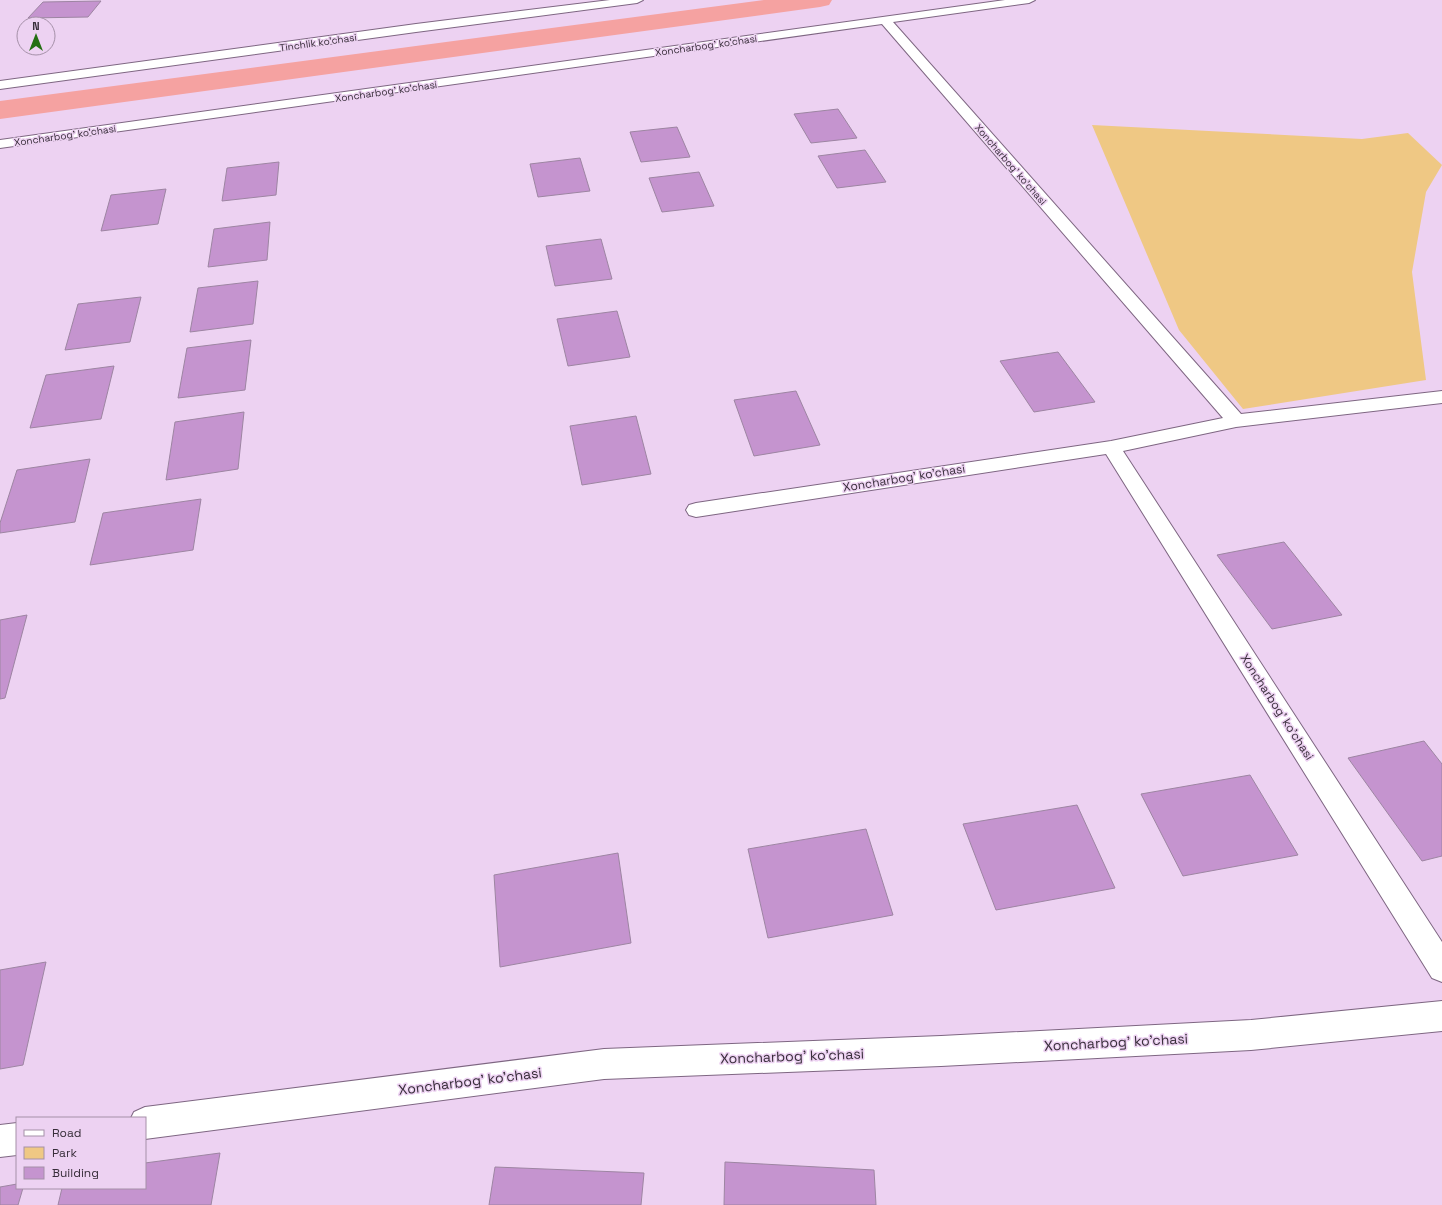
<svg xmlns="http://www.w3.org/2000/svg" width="1442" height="1205" viewBox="0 0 1442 1205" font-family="'Space Grotesk',sans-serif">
<rect width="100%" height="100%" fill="#edd2f2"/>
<!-- green -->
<path fill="#efc884" d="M1092 125 1362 139 1408 133 1442 165 1426 192 1412 272 1426 380 1243 409 1179 330Z"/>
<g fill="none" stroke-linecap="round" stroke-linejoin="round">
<!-- canal -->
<path fill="#f5a2a1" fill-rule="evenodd" d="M764 0H832L829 5 820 7 0 119V101Z"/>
</g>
<!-- building -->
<path fill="#c594cf" stroke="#9d85a2" d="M101 1 88 17 28 18 43 2Z
M838 109 857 138 811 143 794 114Z
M677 127 690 157 641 162 630 132Z
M865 150 886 182 837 188 818 156Z
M580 158 590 191 538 197 530 164Z
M279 162 276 195 222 201 227 168Z
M699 172 714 206 662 212 649 178Z
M166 189 158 224 101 231 111 195Z
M270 222 267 260 208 267 214 229Z
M601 239 612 279 555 286 546 246Z
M258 281 253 324 190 332 198 288Z
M141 297 130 342 65 350 78 304Z
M617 311 630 357 568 366 557 319Z
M251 340 245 390 178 398 187 348Z
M1058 352 1095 402 1034 412 1000 361Z
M114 366 101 419 30 428 46 375Z
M796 391 820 445 754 456 734 400Z
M244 412 238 469 166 480 175 422Z
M636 416 651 474 582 485 570 426Z
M90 459 75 522 0 533V523L17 470Z
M201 499 193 550 90 565 103 513Z
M1284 542 1342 615 1272 629 1217 555Z
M27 615 5 698 0 699V620Z
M1424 741 1442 764V856L1422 861 1348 758Z
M1250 775 1298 855 1183 876 1141 794Z
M1077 805 1115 888 996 910 963 824Z
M866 829 893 915 768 938 748 849Z
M618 853 631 943 500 967 494 875Z
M46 962 23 1065 0 1069V970Z
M220 1153 211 1205H58L62 1188H145V1163Z
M725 1162 874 1170 876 1205H724Z
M495 1167 644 1173 641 1205H489Z
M17 1184V1188H23L18 1205H0V1187Z"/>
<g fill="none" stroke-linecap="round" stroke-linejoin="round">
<!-- minor casing -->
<g stroke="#7e6682" stroke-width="2">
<path id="minor" d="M610 0H643L637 3 416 32 0 89V81L416 24Z
M1005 0H1035L1029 3 893 22 1241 414 1442 391V403L1236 427 1123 451 1442 942V982L1432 978 1106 454 696 517 689 515 686 510 689 505 696 503 1111 441 1223 418 882 24 0 148V140Z
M1442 1001V1031L1251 1050 941 1066 604 1079 145 1139V1118H131L134 1112 145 1107 604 1049 941 1036 1251 1020Z
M17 1123V1155L0 1157V1125Z"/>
</g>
<!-- minor -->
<use href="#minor" fill="#fff" fill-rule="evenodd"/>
</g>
<g text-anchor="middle" stroke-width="3" stroke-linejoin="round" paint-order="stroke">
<!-- far-street labels -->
<g font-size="10" fill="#382e3a" stroke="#edd2f2">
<text transform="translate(318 42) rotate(-8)" y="4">Tinchlik ko'chasi</text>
<text transform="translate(706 45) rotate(-8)" y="4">Xoncharbog' ko'chasi</text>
<text transform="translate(386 91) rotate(-8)" y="4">Xoncharbog' ko'chasi</text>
<text transform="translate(65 135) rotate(-8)" y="4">Xoncharbog' ko'chasi</text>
<text transform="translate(1011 164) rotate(49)" y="4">Xoncharbog' ko'chasi</text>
</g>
<!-- street labels -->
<g font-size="12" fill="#382e3a" stroke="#edd2f2">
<text transform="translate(904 478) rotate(-9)" y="4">Xoncharbog' ko'chasi</text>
<text transform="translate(1277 707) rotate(57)" y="4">Xoncharbog' ko'chasi</text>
</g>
<!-- near-street labels -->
<g font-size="14" fill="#382e3a" stroke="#edd2f2">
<text transform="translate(1116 1042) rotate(-3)" y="5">Xoncharbog' ko'chasi</text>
<text transform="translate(792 1056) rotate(-2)" y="5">Xoncharbog' ko'chasi</text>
<text transform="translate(470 1081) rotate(-7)" y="5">Xoncharbog' ko'chasi</text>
</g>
</g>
<!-- legend -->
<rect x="16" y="1117" width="130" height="72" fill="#edd2f2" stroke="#a590a8"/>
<rect x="24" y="1130" width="20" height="6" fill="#ffffff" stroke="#a590a8"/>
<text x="52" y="1137" font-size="12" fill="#382e3a">Road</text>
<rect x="24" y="1147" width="20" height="12" fill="#efc884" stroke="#a590a8"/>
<text x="52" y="1157" font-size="12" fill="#382e3a">Park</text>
<rect x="24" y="1167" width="20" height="12" fill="#c594cf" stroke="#a590a8"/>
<text x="52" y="1177" font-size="12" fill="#382e3a">Building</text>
<!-- north arrow -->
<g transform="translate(36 36)"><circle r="19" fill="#edd2f2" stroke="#a590a8"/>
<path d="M0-3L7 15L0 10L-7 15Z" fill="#246f13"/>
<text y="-6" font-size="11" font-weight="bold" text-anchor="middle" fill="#382e3a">N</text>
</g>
</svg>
